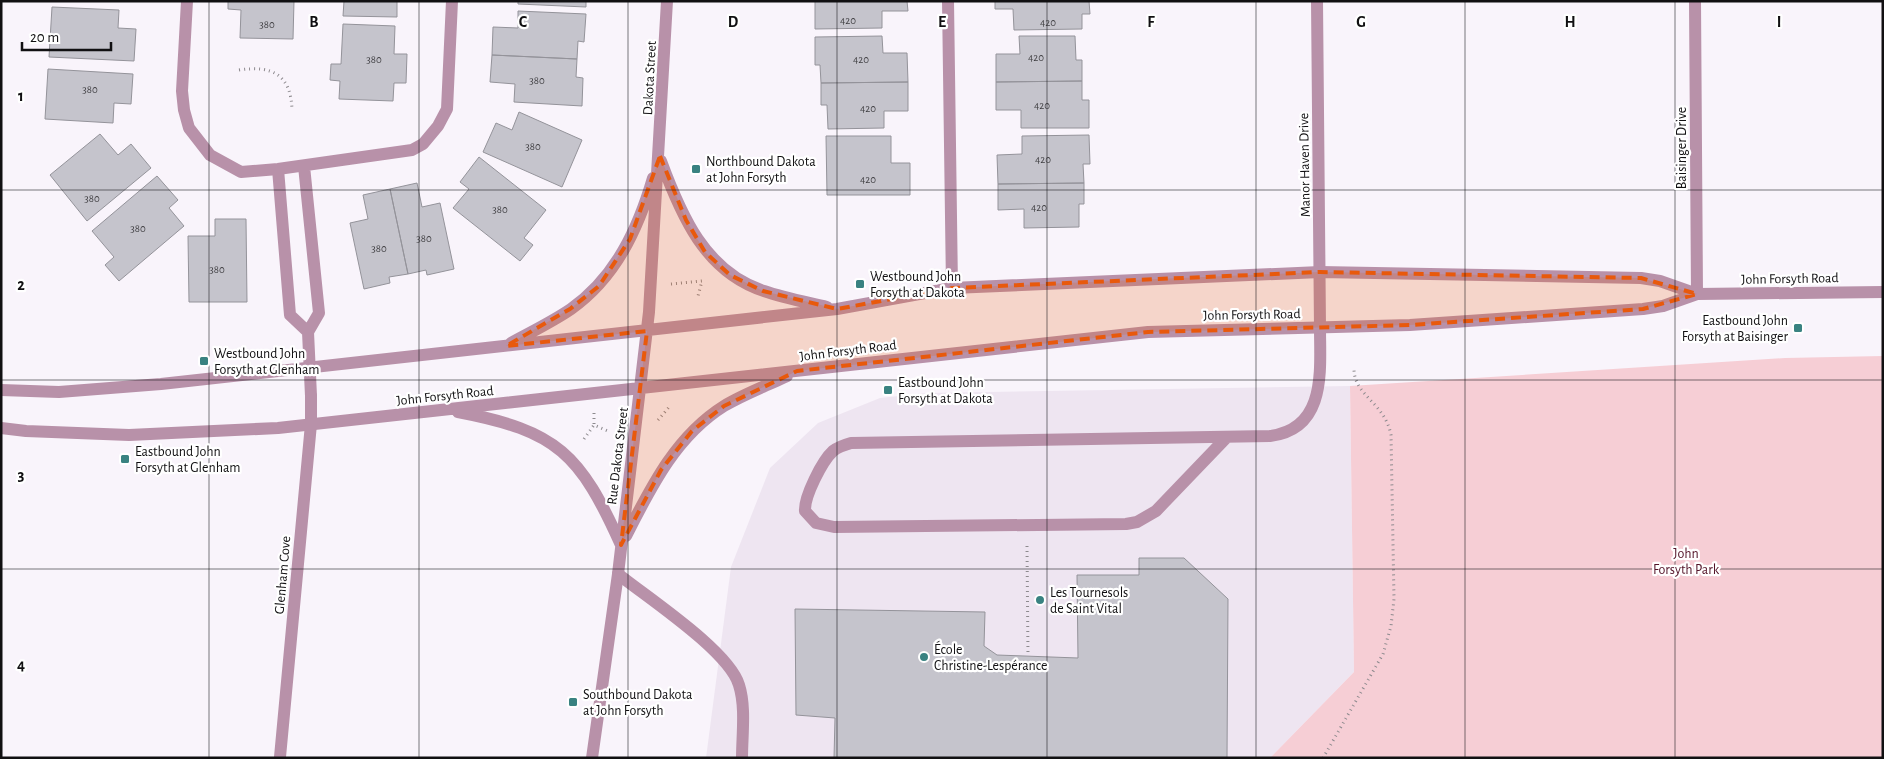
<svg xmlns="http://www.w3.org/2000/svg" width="1884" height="759" viewBox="0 0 1884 759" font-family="'Alegreya Sans',sans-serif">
<rect width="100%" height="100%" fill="#f9f4fb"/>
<!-- built -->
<path fill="#eee5f1" d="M1350 386 1354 672 1270 758H706L731 567 770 468 818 423 880 398 927 393Z"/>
<!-- green -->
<path fill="#f6ced5" d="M1883 356V758H1270L1354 672 1350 386 1785 358Z"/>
<!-- building -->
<path fill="#c5c4cc" stroke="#94939a" d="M228 1H294L293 39 240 38 241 10 228 9Z
M344 1H397V17L343 16Z
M518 1H586V7L518 4Z
M815 1H907L908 11H882V28L815 29Z
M995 1H1089L1090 14H1082V29L1014 30 1013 9H995Z
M52 7 119 10 118 28 136 29 134 61 49 57Z
M518 11 586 14 584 42 578 41 577 59 492 55 493 27 518 28Z
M343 24 395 26 394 54H407L406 83H394L393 101 339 99 340 81 330 80 331 64H341Z
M882 36 883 53H907L908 82 821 83 820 65H815V37Z
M1019 36H1075L1076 60H1082V81L996 82V54H1020Z
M492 55 577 59 576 77 583 78 582 106 514 102 515 84 490 82Z
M48 69 133 74 131 104 114 103 113 123 45 119Z
M1082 81V100H1089V128H1021V110H996V82Z
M908 82V111H884V128L828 129 827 105H821V83Z
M519 112 582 140 562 187 483 152 496 123 512 130Z
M100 134 118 155 131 144 151 168 87 221 50 175Z
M1089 135 1090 164H1083L1084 183 998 184 997 155 1022 154V136Z
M826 136H891V163H910V195H827Z
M479 157 546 210 524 238 533 245 520 261 453 208 469 189 460 182Z
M157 176 178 200 169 208 184 226 119 281 105 265 114 257 92 231Z
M417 183 422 207 440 203 454 269 427 275 426 270 408 274 390 189Z
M1084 183V204H1079V227L1024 228V209L998 210V184Z
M390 189 408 274 389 277 390 283 364 289 350 223 368 219 363 195Z
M215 219H246L247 302H189L188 236H215Z
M1139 558H1184L1228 599 1227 758H834L835 718 796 715 795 609 985 612 984 646 997 655 1078 658 1077 575H1139Z"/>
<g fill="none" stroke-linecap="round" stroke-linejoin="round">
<!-- path -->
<path stroke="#8d8a8e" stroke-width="3" stroke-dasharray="1 4" stroke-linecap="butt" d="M239 70C273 65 291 75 292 110
M671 284 702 281 698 296
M594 413V425L610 432
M658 420 670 406
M584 439 594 425
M1027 546 1028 656
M1323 758 1383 654 1391 626 1394 599 1391 435C1385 403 1355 396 1354 370"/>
<!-- service -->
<path stroke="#b891a9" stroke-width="12" d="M187 1 182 91 184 110 189 128 210 155 241 172 278 169 412 150 423 144 438 126 447 109 452 1
M304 166 319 313 308 332 311 396
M278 169 290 315 308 332
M1226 438 1156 511 1137 522 1126 524 834 527 816 523 805 511C804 497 822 461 833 451 838 447 844 445 851 443L1270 436C1327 429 1320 370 1320 328
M618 574C648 598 729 651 739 685 746 707 742 735 742 758"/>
<!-- minor -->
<path stroke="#b891a9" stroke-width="12" d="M948 1 952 288
M1317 1 1320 328
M1695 1 1697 294
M280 757 311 424V396"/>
<!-- tertiary -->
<path stroke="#b891a9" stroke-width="12" d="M661 161C681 215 705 272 764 291 784 298 806 302 827 307
M511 343C531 332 552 322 571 309 616 277 638 229 653 178
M1 390 59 392 161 384 837 309 952 288 1320 272 1641 278 1660 281 1697 294
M458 412C558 431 580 454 621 545
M1 428 26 431 129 435 278 428 1148 332 1410 325 1643 309 1663 306 1697 294 1883 292
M626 536C651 487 676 436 724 406 744 394 766 386 787 376
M592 758 618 574 649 312 667 1"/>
</g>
<!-- marked area -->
<path fill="#e8590c" fill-opacity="0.2" stroke="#e8590c" stroke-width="4" stroke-dasharray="10 6" stroke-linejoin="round" d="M660 156 686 220 705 252 730 275 763 291 837 309 952 288 1320 272 1641 278 1697 294 1643 309 1410 325 1148 332 797 371 724 406 692 431 661 470 621 545 647 331 506 346 570 309 599 286 630 239Z"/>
<!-- grid -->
<path fill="none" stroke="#111012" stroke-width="1" stroke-opacity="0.55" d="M209 1V758M419 1V758M628 1V758M837 1V758M1047 1V758M1256 1V758M1465 1V758M1675 1V758M1 190H1883M1 380H1883M1 569H1883"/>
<!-- markers -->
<g fill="#398281" stroke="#fff" stroke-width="2">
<rect x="691" y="164" width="10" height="10" rx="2.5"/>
<rect x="855" y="279" width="10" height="10" rx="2.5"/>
<rect x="1793" y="323" width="10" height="10" rx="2.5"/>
<rect x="199" y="356" width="10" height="10" rx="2.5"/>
<rect x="883" y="385" width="10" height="10" rx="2.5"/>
<rect x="120" y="454" width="10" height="10" rx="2.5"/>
<circle cx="1040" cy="600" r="5"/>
<circle cx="924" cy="657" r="5"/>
<rect x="568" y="697" width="10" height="10" rx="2.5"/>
</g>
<g text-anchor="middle" stroke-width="4.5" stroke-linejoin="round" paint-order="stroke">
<!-- number labels -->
<g font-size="11" fill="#3e3d40">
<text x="848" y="24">420</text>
<text x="1048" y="26">420</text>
<text x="267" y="28">380</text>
<text x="1036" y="61">420</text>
<text x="374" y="63">380</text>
<text x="861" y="63">420</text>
<text x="537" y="84">380</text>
<text x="90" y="93">380</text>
<text x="1042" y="109">420</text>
<text x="868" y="112">420</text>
<text x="533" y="150">380</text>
<text x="1043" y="163">420</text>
<text x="868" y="183">420</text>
<text x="92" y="202">380</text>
<text x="1039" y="211">420</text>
<text x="500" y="213">380</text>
<text x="138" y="232">380</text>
<text x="424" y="242">380</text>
<text x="379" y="252">380</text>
<text x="217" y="273">380</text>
</g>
<!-- street labels -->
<g font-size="14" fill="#111012" stroke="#fff">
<text transform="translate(649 78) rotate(-87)" y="5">Dakota Street</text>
<text transform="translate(1681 148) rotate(-90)" y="5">Baisinger Drive</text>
<text transform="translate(1304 165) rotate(-91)" y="5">Manor Haven Drive</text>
<text transform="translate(1790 278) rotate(-1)" y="5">John Forsyth Road</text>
<text transform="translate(1252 314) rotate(-1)" y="5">John Forsyth Road</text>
<text transform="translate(848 350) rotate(-7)" y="5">John Forsyth Road</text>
<text transform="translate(445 395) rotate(-6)" y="5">John Forsyth Road</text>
<text transform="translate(617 456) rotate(-83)" y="5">Rue Dakota Street</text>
<text transform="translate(282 575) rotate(-85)" y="5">Glenham Cove</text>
</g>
<!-- poi labels -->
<g font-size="14" fill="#111012" stroke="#fff" text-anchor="start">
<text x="706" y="166">Northbound Dakota<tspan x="706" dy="16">at John Forsyth</tspan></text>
<text x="870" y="281">Westbound John<tspan x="870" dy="16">Forsyth at Dakota</tspan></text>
<text x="1788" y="325" text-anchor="end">Eastbound John<tspan x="1788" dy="16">Forsyth at Baisinger</tspan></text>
<text x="214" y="358">Westbound John<tspan x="214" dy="16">Forsyth at Glenham</tspan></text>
<text x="898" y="387">Eastbound John<tspan x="898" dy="16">Forsyth at Dakota</tspan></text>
<text x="135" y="456">Eastbound John<tspan x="135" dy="16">Forsyth at Glenham</tspan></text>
<text x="1050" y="597">Les Tournesols<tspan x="1050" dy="16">de Saint Vital</tspan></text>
<text x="934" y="654">École<tspan x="934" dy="16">Christine-Lespérance</tspan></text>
<text x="583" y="699">Southbound Dakota<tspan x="583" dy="16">at John Forsyth</tspan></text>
</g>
<!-- park labels -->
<g font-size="14" fill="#521227" stroke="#fff">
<text x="1686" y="558">John<tspan x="1686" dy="16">Forsyth Park</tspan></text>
</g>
</g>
<g font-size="16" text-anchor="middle" font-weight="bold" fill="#111012" stroke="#fff" stroke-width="4.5" stroke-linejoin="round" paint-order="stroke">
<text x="314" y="27">B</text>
<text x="523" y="27">C</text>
<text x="733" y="27">D</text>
<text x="942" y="27">E</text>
<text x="1151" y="27">F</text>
<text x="1361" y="27">G</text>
<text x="1570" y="27">H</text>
<text x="1779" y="27">I</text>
<text x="21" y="101">1</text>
<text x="21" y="290">2</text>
<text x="21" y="480">3</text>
<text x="21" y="670">4</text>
</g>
<!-- border -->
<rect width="1884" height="759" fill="none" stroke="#111012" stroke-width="5"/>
<!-- scale -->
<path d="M22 42v8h89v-8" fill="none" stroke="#111012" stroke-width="2.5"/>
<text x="30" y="42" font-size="15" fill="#111012" stroke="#ffffff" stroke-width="4" paint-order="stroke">20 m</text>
</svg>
